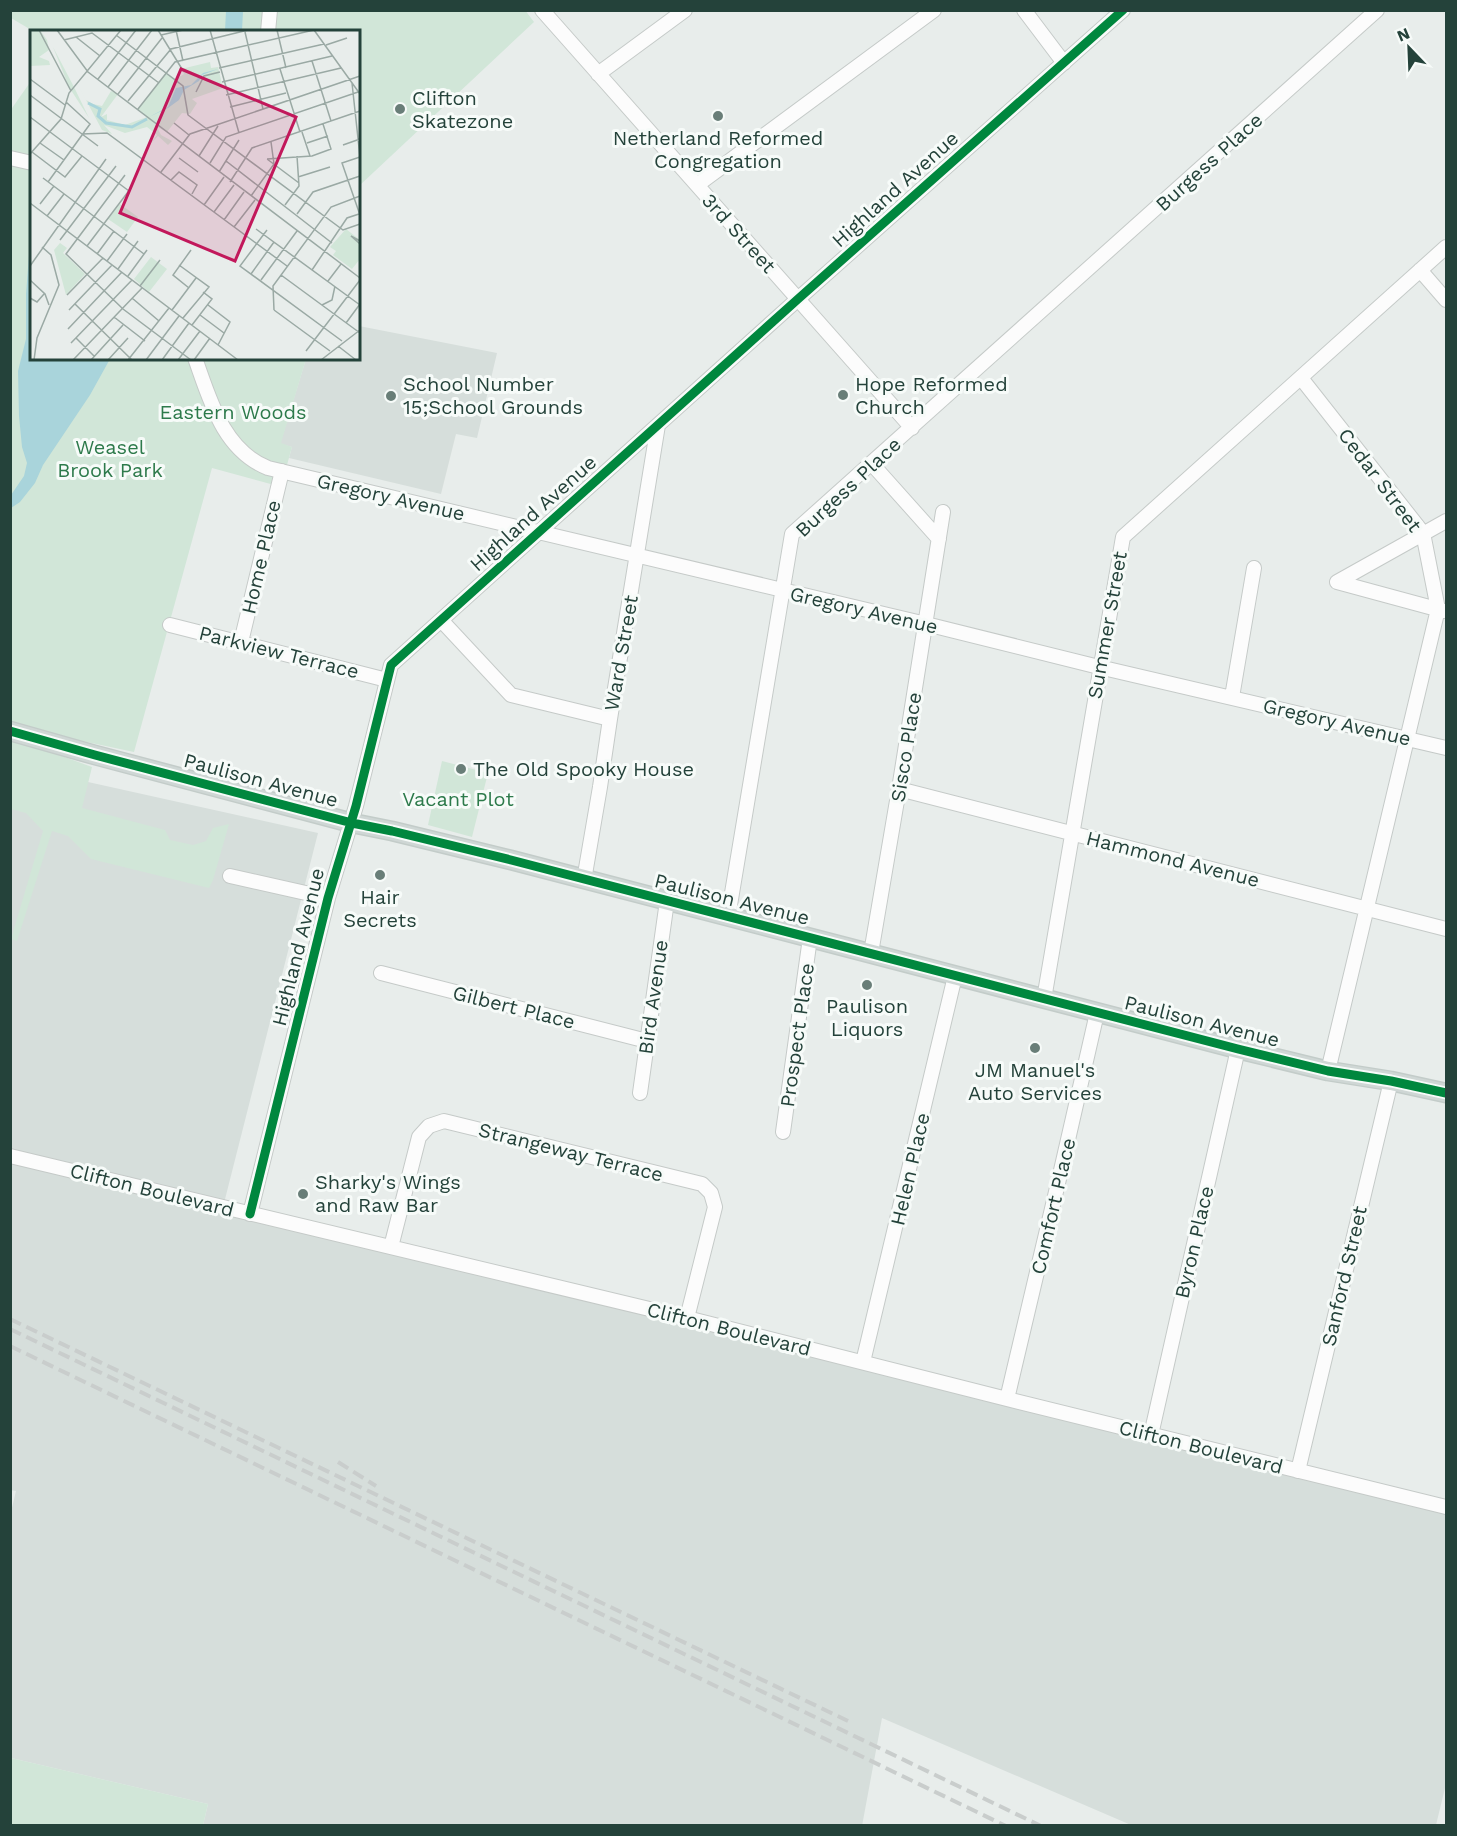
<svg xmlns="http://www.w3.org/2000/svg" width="1457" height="1836" font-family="'Work Sans',sans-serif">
<rect width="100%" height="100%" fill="#e8edeb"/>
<path fill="#d6dedb" d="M359,326L497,353L477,438L456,434L441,494L289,458L292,447L280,444L306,359L358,358Z
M10,760L88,782L318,833L222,1211L1446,1507V1784L1436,1825H1131L882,1718L862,1826L203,1825L208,1804L11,1758L10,1516L16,1491L10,1490Z"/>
<path fill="#d1e6d8" d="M525,10L534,22L359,186L358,32L33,31L11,18L10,11Z
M31,81L32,358L306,359L281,443L292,447L285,472L278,486L212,468L134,752L11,726L10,111Z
M10,737L92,767L82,808L165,830L170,840L193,845L206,841L213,828L229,824L213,880L209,888L91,859L68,836L52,831L17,941L11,939L43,831L26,813L11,809Z
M442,761L488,773L472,837L428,825Z
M11,1758L208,1804L203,1825H11Z"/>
<path fill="#a9d4db" d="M226,11H243L242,31H225Z
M31,229L32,358L110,359L90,395L43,465L35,483L20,502L11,508V495L24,476L27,463L22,447L19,416L18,371L26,339V294Z"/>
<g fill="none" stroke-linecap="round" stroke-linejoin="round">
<defs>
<path id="minor" d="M542,10L912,428
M1024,10L1064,63
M268,32L270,10
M598,74L685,10
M10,158L32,163
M697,185L934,10
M1420,270L1446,300
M195,358C210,400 223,450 268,468L926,624L1099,667L1446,748
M1301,378L1423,533L1438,609L1328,1071
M872,464L939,539
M1337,582L1446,521
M1337,582L1444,611
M441,620L511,695L610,719
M170,625L387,680
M241,642L282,471
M1232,697L1254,568
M899,789L1446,929
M230,876L328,898
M584,880L600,787L610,719L658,425
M728,917L792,534L1377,10
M871,953L899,789L943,512
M381,973L647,1041
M1044,999L1123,537L1446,247
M640,1093L667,901
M783,1132L810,938
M10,1156L687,1318L1007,1399L1446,1507
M250,1214L328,898L356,806L391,665L798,299L1123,10
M391,1247L419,1137L429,1126L444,1121L702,1184L711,1193L715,1207L687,1318
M863,1362L955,976
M1007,1399L1059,1179L1097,1013
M1151,1435L1238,1049
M1298,1471L1391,1081"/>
<path id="major" d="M10,731L95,755L352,823L392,831L511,860L1238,1049L1328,1071L1391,1081L1446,1093"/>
</defs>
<use href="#minor" stroke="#c5cac8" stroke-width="16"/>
<use href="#major" stroke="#c3ccc9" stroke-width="21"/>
<use href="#minor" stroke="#fcfcfc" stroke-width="14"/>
<use href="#major" stroke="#cfd7d5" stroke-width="18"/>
<path stroke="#c9cdcc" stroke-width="4" stroke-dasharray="12 6" stroke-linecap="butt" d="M10,1319L848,1721
M10,1329L1041,1826
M10,1346L1006,1826
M338,1462L376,1486"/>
<defs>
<path id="cycleway" d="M10,731L95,755L352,823L392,831L511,860L1238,1049L1328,1071L1391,1081L1446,1093
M250,1214L328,898L356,806L391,665L798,299L1123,10"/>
</defs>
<use href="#cycleway" stroke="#f7fbf9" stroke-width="13"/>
<use href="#cycleway" stroke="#00873e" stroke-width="9"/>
</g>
<g fill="#697e78" stroke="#f7fbf9" stroke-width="2">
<circle cx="400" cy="109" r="6"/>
<circle cx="718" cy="116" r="6"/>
<circle cx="843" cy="395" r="6"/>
<circle cx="391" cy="396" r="6"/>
<circle cx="461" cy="769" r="6"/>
<circle cx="380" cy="875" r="6"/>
<circle cx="867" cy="985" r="6"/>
<circle cx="1035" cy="1048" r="6"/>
<circle cx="303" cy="1194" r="6"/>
</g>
<g text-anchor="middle" stroke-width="6" stroke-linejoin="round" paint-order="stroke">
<g font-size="20" fill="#24423a" stroke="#f7fbf9" text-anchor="start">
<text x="412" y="105">Clifton<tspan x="412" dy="23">Skatezone</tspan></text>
<text x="718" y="145" text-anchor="middle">Netherland Reformed<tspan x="718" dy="23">Congregation</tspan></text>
<text x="403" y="391">School Number<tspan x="403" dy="23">15;School Grounds</tspan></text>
<text x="855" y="391">Hope Reformed<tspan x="855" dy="23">Church</tspan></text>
<text x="473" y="776">The Old Spooky House</text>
<text x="380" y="904" text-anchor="middle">Hair<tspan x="380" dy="23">Secrets</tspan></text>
<text x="867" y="1013" text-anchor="middle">Paulison<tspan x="867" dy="23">Liquors</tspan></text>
<text x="1035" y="1077" text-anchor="middle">JM Manuel's<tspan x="1035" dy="23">Auto Services</tspan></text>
<text x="315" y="1189">Sharky's Wings<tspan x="315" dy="23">and Raw Bar</tspan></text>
</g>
<g font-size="20" fill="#24423a" stroke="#f7fbf9">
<text transform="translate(1209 162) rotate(-42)" y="7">Burgess Place</text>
<text transform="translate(895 189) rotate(-42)" y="7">Highland Avenue</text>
<text transform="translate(739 233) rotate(48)" y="7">3rd Street</text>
<text transform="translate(1380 480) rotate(53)" y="7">Cedar Street</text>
<text transform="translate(848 487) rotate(-43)" y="7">Burgess Place</text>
<text transform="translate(391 497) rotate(13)" y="7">Gregory Avenue</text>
<text transform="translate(533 513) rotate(-42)" y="7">Highland Avenue</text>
<text transform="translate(261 557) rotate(-77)" y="7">Home Place</text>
<text transform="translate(864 610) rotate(13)" y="7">Gregory Avenue</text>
<text transform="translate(1107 625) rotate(-80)" y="7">Summer Street</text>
<text transform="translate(279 652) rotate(14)" y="7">Parkview Terrace</text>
<text transform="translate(621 653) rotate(-80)" y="7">Ward Street</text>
<text transform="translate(1337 722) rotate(13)" y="7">Gregory Avenue</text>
<text transform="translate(906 747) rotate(-81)" y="7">Sisco Place</text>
<text transform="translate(261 780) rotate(15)" y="7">Paulison Avenue</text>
<text transform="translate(1173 859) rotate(14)" y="7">Hammond Avenue</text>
<text transform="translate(732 899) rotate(14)" y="7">Paulison Avenue</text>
<text transform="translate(298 947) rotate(-76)" y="7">Highland Avenue</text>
<text transform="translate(653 997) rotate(-82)" y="7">Bird Avenue</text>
<text transform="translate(514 1007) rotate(14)" y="7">Gilbert Place</text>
<text transform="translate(1202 1021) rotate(14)" y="7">Paulison Avenue</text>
<text transform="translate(797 1035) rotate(-82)" y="7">Prospect Place</text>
<text transform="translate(571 1152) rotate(14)" y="7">Strangeway Terrace</text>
<text transform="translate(910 1169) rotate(-77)" y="7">Helen Place</text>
<text transform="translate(152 1190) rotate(14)" y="7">Clifton Boulevard</text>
<text transform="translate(1053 1206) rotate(-77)" y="7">Comfort Place</text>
<text transform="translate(1194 1242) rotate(-77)" y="7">Byron Place</text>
<text transform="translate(1344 1276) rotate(-77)" y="7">Sanford Street</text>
<text transform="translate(729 1329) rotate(14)" y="7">Clifton Boulevard</text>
<text transform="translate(1201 1447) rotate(14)" y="7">Clifton Boulevard</text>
</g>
<g font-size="20" fill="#2d7a4b" stroke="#f7fbf9">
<text x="233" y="419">Eastern Woods</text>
<text x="110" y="454">Weasel<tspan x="110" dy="23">Brook Park</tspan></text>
<text x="458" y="806">Vacant Plot</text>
</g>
</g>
<g transform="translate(30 30)">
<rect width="330" height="330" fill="#e8edeb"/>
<path d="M0,0H10L17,10L19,20L9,27L19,31L20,35L0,36ZM23,17L44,57L59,88L39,57ZM180,32L181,38L188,37L193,58L162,69L167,73L160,84L152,83L137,102L127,97L131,105L142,111L138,115L128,106L121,113L127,105L117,97L95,103L74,95L82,104L72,100L39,38L56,70L63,74L72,76L81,61L88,64L71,87L77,84V90L95,95L117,87L108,79L136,44L146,49L154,44L151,39ZM90,174L108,187L97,202L78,189ZM316,199L330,210V229L322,239L303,225L306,221L300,217ZM30,213L37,218L33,223L55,244L36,265L24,220ZM121,227L137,239L119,262L104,249Z" fill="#d1e6d8"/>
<path d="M188,39L172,45L169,51L154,60L149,70L138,78L119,87L138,77L146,58L161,55L173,43Z" fill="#a9d4db"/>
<path fill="none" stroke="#a9d4db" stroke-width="3" d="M58,73L70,79L68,86L76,93L102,97L117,89"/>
<path fill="none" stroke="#9aa9a4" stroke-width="1.5" d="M9,0L41,61M27,0L58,42L330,248M128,0L152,39M146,0L153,31M180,0L209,103M247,0L256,38M284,0L330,64M215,2L233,79M86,5L153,56L158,85M131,5L153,0M46,7L70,26M34,10L62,3L129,53M296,15L317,8M282,31L301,91M189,38L294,14M250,39L270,102M0,49L35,75M68,49L106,0M192,52L302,26M322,53L330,127L312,133L330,185M78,57L122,0M166,62L174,46L190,42M88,64L132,8M0,65L68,116M196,65L311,38M98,71L141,19L218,0M200,77L256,63M108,79L145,32L284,0M158,85L313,200L330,194M0,87L99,161M144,93L159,105M272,102L280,126M52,104L77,103L257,236M10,113L34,130M277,113L298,106M313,115L330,109M2,122L35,147L52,126M0,124L31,89L39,63L91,0M169,126L188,96M149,128L168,142M237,129L282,126L301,119L293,94M237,129L269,153M196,131L302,213M180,133L196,107L328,62M131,142L160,104L330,46M189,142L209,110M95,145L36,224L93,279L161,330M268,147L300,137M13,148L114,224M141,150L149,142L167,155L162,164M18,152L60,94L36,72M200,152L222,118L330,81M221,166L244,134L241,112M0,173L208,330M10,174L24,156M174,175L194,147M255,175L269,156L267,126M184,182L204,155M267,184L283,162L330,146M17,186L34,164M194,190L214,162M204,197L225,170M226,199L330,275M237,200L210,236L312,311M30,210L86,136M330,211L321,206L330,214M57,216L101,158M67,224L84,201M77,231L97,204M149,235L179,257L153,288M0,236L76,129M88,239L108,211M282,240L317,188L329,184M221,244L244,212M251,245L330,303M98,246L117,220M0,250L15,264L19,275M231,250L267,201M298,251L311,234M110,256L130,230M159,258L143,245L161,220M37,265L73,228M0,268L7,272L14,264M102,268L129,291M45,274L102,330M178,275L200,292L188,315M292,275L302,270L305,256M39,280L82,235M142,280L166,248M244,280L243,256L301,177L330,166M244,280L300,321M170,285L194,303M84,287L115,311M316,293L330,274M162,295L182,269L173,262M38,299L92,242M46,308L64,326M41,313L102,250M308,316L326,330M276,321L330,250M4,330L7,308L29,255L21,225L12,217M43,330L112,258M61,330L93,295M78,330L98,308M98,330L139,278M116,330L149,286M132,330L159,293M148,330L170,301M164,330L180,308M291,330L330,300"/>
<path fill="#c2185b" fill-opacity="0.15" stroke="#c2185b" stroke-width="3" d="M151,39L266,87L205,231L90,183Z"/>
<rect width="330" height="330" fill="none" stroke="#24423a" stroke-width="3"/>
</g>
<rect width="1457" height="1836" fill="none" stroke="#24423a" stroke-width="24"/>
<g transform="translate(1409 48) rotate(337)" stroke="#f7fbf9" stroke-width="4.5" paint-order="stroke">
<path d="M0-4.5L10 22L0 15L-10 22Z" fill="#24423a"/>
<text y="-9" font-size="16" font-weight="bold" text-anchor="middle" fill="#24423a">N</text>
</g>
</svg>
